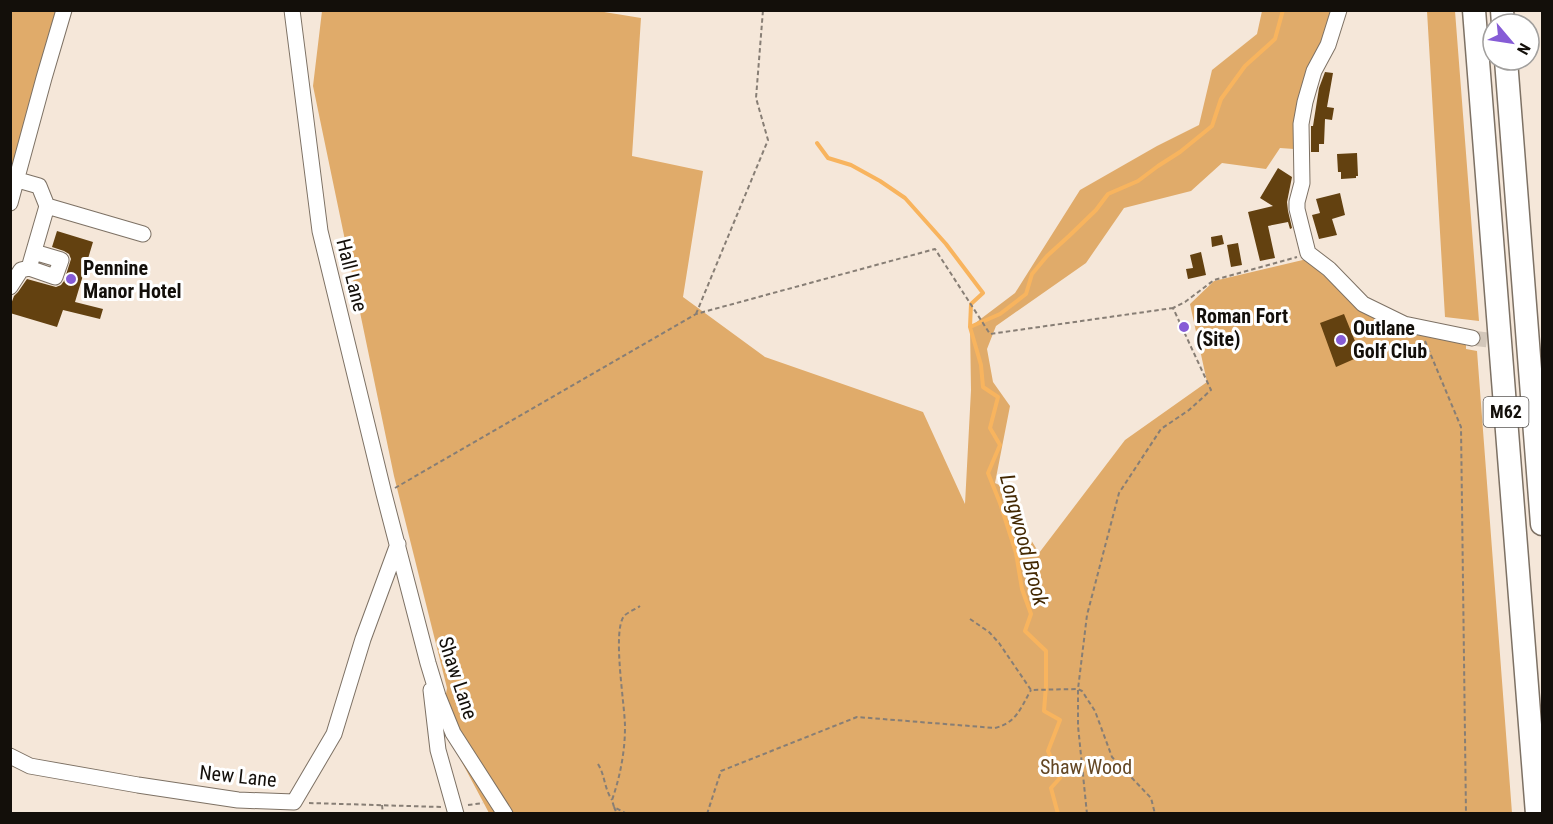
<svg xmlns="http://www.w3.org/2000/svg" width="1553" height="824" font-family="'Roboto Condensed',sans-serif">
<rect width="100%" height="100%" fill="#f5e7d9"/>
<path fill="#e0ab6a" d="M592,10L641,18L632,156L703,171L683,297L765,357L923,412L965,504L971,390L970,327L1015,293L1080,190L1157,146L1199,125L1212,70L1257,34L1262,11H1336L1294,149L1280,148L1266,169L1222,163L1191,191L1124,208L1086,263L996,326L987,349L993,382L1010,406L995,483L1012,491L1028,535L1039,553L1125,440L1207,382L1190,304L1214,281L1307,259L1359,310L1466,340V349L1477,351L1512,813H489L441,723L447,688L394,476L313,86L322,11Z
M11,11H58L11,174Z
M1427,11H1455L1479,321L1445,317Z"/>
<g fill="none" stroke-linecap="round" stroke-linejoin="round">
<path stroke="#f8b45e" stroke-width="4" d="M817,143L828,158L851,165L880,181L905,198L946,244L983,293L971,304L970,327
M1058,814L1051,788L1060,778L1048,751L1060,720L1044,711L1046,686V651L1025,631L1031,614L1022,589L1016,553L1000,503L988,473L1000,445L990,428L998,397L983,387L981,365L970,327L1000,314L1026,294L1032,274L1047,256L1069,236L1096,210L1108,194L1138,181L1158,166L1180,152L1212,126L1221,99L1245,66L1275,39L1283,10"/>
</g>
<path fill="#634110" d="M1325,72L1333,73L1327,107L1334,108L1332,120L1325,119L1324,144H1319V152H1311V126H1313L1319,88Z
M1357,153L1358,176H1356V178L1341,179V172H1338L1337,154Z
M1278,168L1292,177L1287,202L1288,211L1292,228L1290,229L1288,222L1268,226L1275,258L1260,261L1248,212L1273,206L1260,198Z
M1340,193L1345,215L1332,219L1337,235L1319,239L1312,215L1320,213L1316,199Z
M57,231L93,242L75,302L103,309L100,319L63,310L57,327L10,313V307L14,296L18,292L27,279L56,287L61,285L64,281L71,259L69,254L64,251L52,247Z
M1222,235L1224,244L1212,247L1211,237Z
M1238,243L1242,265L1231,267L1227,245Z
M1201,252L1206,275L1188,279L1186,269L1193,268L1190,255Z
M1344,314L1361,356L1336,367L1320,323Z"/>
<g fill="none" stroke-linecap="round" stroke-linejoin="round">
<path stroke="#d3c7ba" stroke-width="15" stroke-dasharray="15 8" stroke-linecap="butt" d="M1472,338L1542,347"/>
<defs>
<path id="minor" d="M292,10L320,231L384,494L428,663L438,696L453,733L505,814
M1339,10L1328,45L1314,71L1305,102L1301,124L1302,183L1297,202V209L1308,253L1329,269L1363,304L1404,324L1472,338
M18,180L39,186L47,206L29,268
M10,203L44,78L64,10
M47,206L143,234
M10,287L21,270L29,268L55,277L61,260L34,252
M431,690L438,750L456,814
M10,756L30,766L138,785L238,800L294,802L334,734L363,639L398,544"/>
<path id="highway" d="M1474,10L1537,814
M1502,10L1503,24
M1506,60L1542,524"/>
</defs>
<use href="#minor" stroke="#7d7164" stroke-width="17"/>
<use href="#highway" stroke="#7d7164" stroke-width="25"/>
<path stroke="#877e75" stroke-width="2" stroke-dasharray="4.5 3" stroke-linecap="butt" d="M696,314L768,140L756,98L763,10
M1425,341L1461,427L1466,814
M395,488L696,314L935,249L990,334L1173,308
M970,619L989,632L999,643L1031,690L1078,689L1082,691L1095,711L1112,757L1151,798L1155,814
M598,764C605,775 604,788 612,800
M309,803L441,807
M382,805L383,814
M468,805L483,803
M614,807L617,814
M627,814L614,807L612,800C620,777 625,752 625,727C625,705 612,632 624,616C628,612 636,609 640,606
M707,814L721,771L857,717L995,728C1017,722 1020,709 1031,690
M1087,814L1078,726V689L1087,615L1119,493L1161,429L1189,410L1211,390L1173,308L1185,302L1214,280L1297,257"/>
<use href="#minor" stroke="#fff" stroke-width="15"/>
<use href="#highway" stroke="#fff" stroke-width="22"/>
</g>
<g fill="#865cd6" stroke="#fff" stroke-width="2">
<circle cx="71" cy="279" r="6"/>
<circle cx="1184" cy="327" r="6"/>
<circle cx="1341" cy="340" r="6"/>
</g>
<g text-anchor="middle" stroke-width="6" stroke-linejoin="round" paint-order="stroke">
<rect fill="#fff" stroke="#5a5754" stroke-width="1.5" x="1483.5" y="397" width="45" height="30" rx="4.5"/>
<g font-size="18" font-weight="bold" fill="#130f0a">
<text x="1506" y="418">M62</text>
</g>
<g font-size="20" font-weight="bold" fill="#130f0a" stroke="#fff" text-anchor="start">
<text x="83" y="275">Pennine<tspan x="83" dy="23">Manor Hotel</tspan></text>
<text x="1196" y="323">Roman Fort<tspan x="1196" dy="23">(Site)</tspan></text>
<text x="1353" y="335">Outlane<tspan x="1353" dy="23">Golf Club</tspan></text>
</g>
<g font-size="20" fill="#130f0a" stroke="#fff">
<text transform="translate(352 275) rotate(76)" y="7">Hall Lane</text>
<text transform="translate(458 678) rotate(72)" y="7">Shaw Lane</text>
<text transform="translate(238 776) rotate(6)" y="7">New Lane</text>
</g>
<g font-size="20" fill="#644724" stroke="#fff">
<text x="1086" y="774">Shaw Wood</text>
</g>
<g font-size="21" font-style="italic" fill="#432802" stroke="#fff">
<text transform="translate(1024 540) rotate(75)" y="7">Longwood Brook</text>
</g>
</g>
<rect width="1553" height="824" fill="none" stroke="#130f0a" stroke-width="24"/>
<g transform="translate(1511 42) rotate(119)"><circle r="28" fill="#ffffff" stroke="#a19f9d" stroke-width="1.5"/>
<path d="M0-4.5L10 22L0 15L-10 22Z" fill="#865cd6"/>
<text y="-9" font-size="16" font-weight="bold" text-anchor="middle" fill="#130f0a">N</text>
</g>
</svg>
